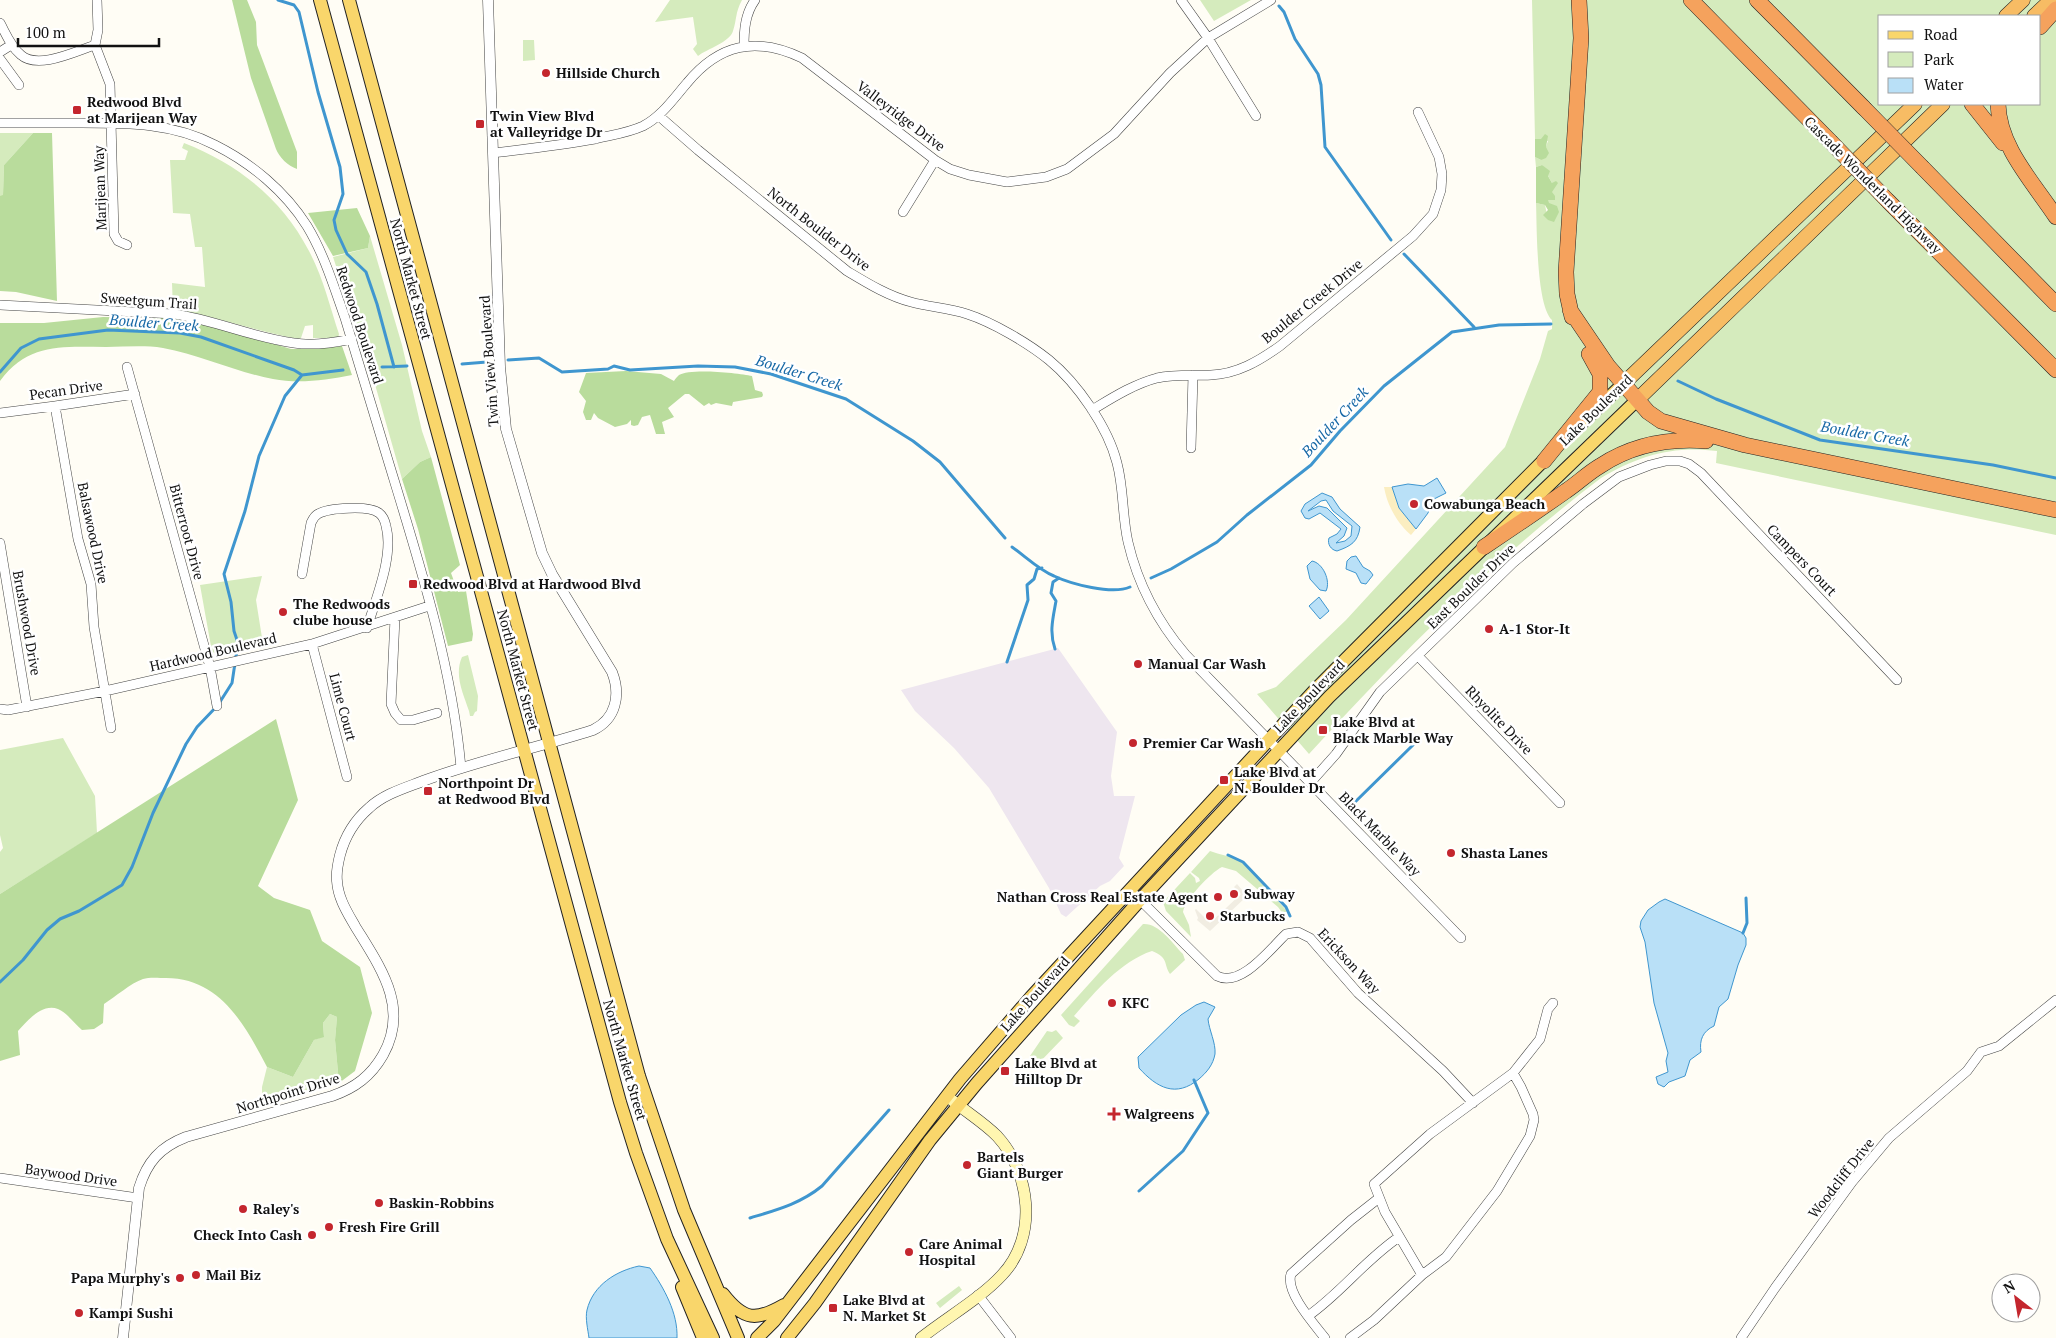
<svg xmlns="http://www.w3.org/2000/svg" width="2056" height="1338" font-family="'PT Serif',serif">
<rect width="100%" height="100%" fill="#fffdf5"/>
<path fill="#eee6ef" d="M1058,648L1117,732L1111,776L1114,796H1135L1119,858L1124,866L1110,881L1100,886L1066,917L1061,914L1049,888L989,788L954,748L915,711L901,690Z"/>
<path fill="#d5ebbd" fill-rule="evenodd" d="M670,0H742C735,13 737,19 733,31C730,42 707,49 698,56L693,49L697,44L693,17L655,22Z
M1200,0H1251L1214,21Z
M1532,0H2056V535L1716,463L1717,451C1674,445 1637,456 1601,478C1494,559 1400,655 1309,754L1257,694L1276,687L1346,620L1505,447L1540,359L1548,331L1552,329V320C1536,305 1537,226 1536,203L1545,205L1548,220V200L1552,192V183L1542,165L1536,167L1535,157L1541,160L1548,141L1535,139ZM1880,16H2040V104H1880Z
M523,40H534L535,60L523,61Z
M0,133H33L4,165L3,196H0Z
M184,143C238,164 282,199 309,251C323,277 330,307 339,334L338,338H313V325L305,326L301,338L298,339C256,331 215,316 173,310L172,283L205,287L202,247H195L190,214L173,213L170,160H185L188,151L182,148Z
M370,236L402,345L422,431L431,457L420,462L402,479L372,374L333,257L368,248Z
M262,576L256,600L263,644L222,655L212,652L200,585Z
M468,655L478,696L477,711L475,712L473,716H470L469,711C463,693 454,675 462,657Z
M63,738L95,796L97,833L0,894V852L3,848L0,835V750Z
M1210,851C1220,855 1230,856 1240,860L1287,911L1283,914L1278,907L1236,871L1222,867C1210,873 1185,900 1183,912L1189,925L1191,937L1166,911L1163,902L1190,873L1195,878L1196,883L1200,881L1199,878L1191,872Z
M1143,924C1159,923 1172,943 1183,954L1185,960L1170,974C1163,963 1169,958 1152,951C1121,961 1095,992 1074,1016L1080,1021L1074,1027L1069,1025L1061,1015Z
M330,1014L337,1017L335,1040L339,1083L262,1105V1087L267,1067L293,1077L314,1040L324,1036L323,1023Z
M1056,1030L1063,1038L1037,1065L1030,1056L1047,1031L1052,1032Z
M959,1286L962,1290L940,1308L936,1303Z"/>
<path fill="#b9dc9c" d="M232,0H247L256,22L257,45L297,152V169C288,166 279,157 276,149L251,78Z
M33,133H52L57,301L16,292L0,291V196L3,195L4,165Z
M1545,134L1548,136L1546,147L1549,153L1546,158L1541,160L1535,157V139H1541Z
M1542,165L1550,171L1548,176L1552,183L1556,181L1558,183L1552,192L1555,196V200H1548L1549,203L1557,206L1559,212L1554,222L1548,220L1543,215L1548,210L1545,205L1536,203V167Z
M357,208L370,236L368,248L333,256L308,213Z
M103,317L175,318L200,322L291,349H310L342,346L352,375C326,380 299,384 273,379C236,372 200,355 163,348C144,345 125,347 106,347C63,347 29,342 0,381V323H44Z
M626,371L661,374L674,381C675,379 677,377 679,375C690,368 739,373 752,376L755,390L762,392L763,395L762,397L733,402L732,406L716,403L711,405L709,403L704,406L689,394H685L668,408L674,417L662,422L665,434H656L650,415L642,417L638,425L634,426L631,425V420L627,424L615,427L598,418L594,413L591,420H586L583,412L586,401L579,392L586,373Z
M431,457L460,565L451,573L458,592L466,591L473,634L472,641L448,646L418,529L402,479L420,462Z
M276,719L298,800L258,886L274,898L310,910L322,941L360,967L372,1013L355,1071L339,1083L335,1040L337,1017L330,1014L323,1023L324,1037L314,1040L293,1077L267,1067C245,1025 220,978 166,978C159,978 149,977 143,979C131,983 115,997 104,1004L103,1023L94,1029L82,1030C75,1024 66,1012 58,1009C42,1003 27,1021 18,1031L20,1055L0,1061V894Z"/>
<path fill="#fbeec1" d="M1384,487H1392L1399,508L1416,529L1411,535C1397,523 1387,505 1384,487Z"/>
<path fill="#f1ede2" d="M1237,884L1247,896L1210,931L1197,920L1198,918L1195,910L1196,909L1210,923L1241,894L1234,887Z"/>
<path fill="#b9e0f7" stroke="#3f96cf" fill-rule="evenodd" d="M1437,478L1446,493L1432,500L1428,513L1416,529L1399,508L1392,487L1408,484L1424,486Z
M1322,493L1332,497L1340,509L1360,527C1358,542 1351,546 1337,551C1331,550 1327,544 1329,538L1337,534L1341,529L1320,513L1309,519L1305,518L1301,511L1305,504ZM1326,500L1333,511L1352,526L1351,536L1345,541L1336,543L1344,536L1347,528L1327,508L1319,506L1308,511L1321,501Z
M1356,556L1363,567L1370,571L1373,575L1366,584L1361,583L1356,573L1346,569L1347,561L1351,557Z
M1312,561C1323,563 1331,581 1326,591L1320,590L1310,579L1307,566Z
M1319,597L1329,611L1320,619L1309,606Z
M1665,899L1743,933L1746,938V945L1738,965L1728,999L1719,1007L1714,1026C1703,1031 1699,1040 1701,1052L1690,1060L1685,1076L1669,1082L1664,1087L1658,1084L1656,1077L1668,1072L1666,1061L1668,1053L1654,1003L1645,942L1640,927L1641,921L1648,910L1659,902Z
M1204,1002L1215,1007L1208,1019C1209,1030 1216,1043 1215,1054C1213,1065 1207,1072 1199,1079C1176,1098 1157,1088 1139,1068L1138,1057L1181,1015L1196,1005Z
M639,1266L650,1268C664,1288 678,1313 677,1338H589C588,1330 585,1318 587,1310C593,1285 616,1271 639,1266Z"/>
<g fill="none" stroke-linecap="round" stroke-linejoin="round">
<path stroke="#3f96cf" stroke-width="3" d="M278,0L294,5L299,12L318,92L340,167L343,194L334,220L336,230L347,254L366,272L377,304L394,367
M1279,6L1284,12L1295,39L1318,74L1321,85L1325,147L1391,240
M1404,254L1474,327
M508,360L539,358L562,372L608,369L614,366L630,370L698,366L735,367L771,374L846,399L913,441L940,462L1005,538
M462,364L487,362
M382,367L407,366
M0,372L21,348L39,339L108,330L180,333L201,337L294,370L302,375L343,370
M1678,381L1716,399L1820,440L1993,465L2056,478
M1012,547C1025,556 1039,570 1054,576C1071,584 1112,595 1130,587
M1151,578L1171,569L1217,542L1247,515L1311,465L1340,431L1384,386L1452,332L1499,325L1551,324
M1055,649C1049,632 1053,618 1056,601L1051,593L1053,582L1059,578
M1007,662L1028,600L1027,585L1034,579L1037,569L1042,568
M1352,805L1413,745
M1228,855L1243,862L1286,907L1290,916
M1743,933L1747,923L1746,898
M0,982L23,960L47,930L60,919L79,911L122,885L132,867L153,813L186,744L197,727L218,705L232,683L238,643L234,631L231,602L224,574L245,511L259,456L285,396L302,375
M1139,1191L1183,1151L1208,1113L1194,1080
M750,1218C776,1210 800,1204 822,1186L889,1110"/>
<defs>
<path id="minor" d="M97,0L98,30L95,45L110,84L114,234L118,241L127,245
M1181,0L1208,38L1256,116
M0,23C6,34 11,47 21,55C38,70 76,51 95,45
M744,47C744,30 745,14 755,0
M0,52L11,45
M0,59L19,85
M659,116L698,150L847,271C867,283 888,296 911,302C929,307 949,308 967,314C992,322 1028,343 1049,360C1077,383 1108,427 1117,463C1124,489 1122,516 1128,542C1138,585 1157,621 1186,655L1461,938
M0,123C27,123 55,123 82,123C129,123 173,123 215,145C251,163 285,191 307,226C324,254 334,287 345,318C356,354 367,391 378,427C411,538 451,653 461,768
M493,153C527,149 562,145 595,139C612,135 628,133 643,126C661,117 674,98 687,83C719,44 756,36 802,58L935,160L950,169L969,175L1007,182L1046,177L1067,169L1114,134L1170,73L1208,38L1271,0
M903,212L935,160
M0,305L174,314C215,320 254,338 294,343C313,346 333,343 352,339
M127,367L210,667L217,706
M55,406L78,539L91,584L94,627L111,728
M1092,410C1112,398 1134,384 1157,378C1175,374 1193,376 1211,375C1237,374 1259,361 1280,346L1413,236L1433,214L1441,190L1442,174L1439,157L1418,112
M0,413L55,406L135,394
M1191,448L1193,375
M0,543L27,707
M302,574L311,523C313,519 314,516 318,514C328,508 369,505 379,513C383,516 385,521 386,526C394,556 376,598 367,628
M395,618L391,704L395,713L401,720H413L437,713
M312,644L347,777
M1418,656L1560,803
M0,709L8,710L105,691L312,644L429,606
M1311,782L1336,754L1380,692L1513,563L1583,504L1619,477L1650,465L1666,461H1680L1689,464L1701,473L1897,680
M1130,890L1217,976C1241,988 1270,949 1286,934L1298,932L1310,938L1358,993L1443,1071L1473,1103
M0,1178L138,1198
M1422,1275L1385,1212L1374,1184L1430,1134L1513,1073L1540,1039L1548,1009L1553,1003
M978,1295L1011,1338
M1308,1316C1341,1293 1365,1260 1399,1237
M1325,1338C1314,1324 1285,1292 1291,1274L1351,1220L1379,1198
M1350,1338L1374,1320L1422,1275L1446,1257L1497,1191L1530,1136L1534,1120L1533,1114L1521,1087L1513,1073
M1741,1338L1775,1288L1852,1182L1889,1138L1967,1071L1981,1052L1999,1046L2056,1000"/>
<path id="tertiary" d="M123,1338L139,1188C147,1162 160,1147 186,1137L332,1096C355,1088 371,1076 383,1055C410,1007 380,967 355,926C347,912 338,898 337,881C336,873 338,863 340,855C345,836 354,821 369,808C384,794 405,788 423,781C479,760 537,748 593,730C616,719 621,695 612,672L552,574L542,553L506,429L500,367L488,0"/>
<path id="secondary" d="M921,1338C946,1318 981,1298 1002,1275C1038,1237 1031,1173 997,1136C982,1121 963,1110 947,1096"/>
<path id="primary" d="M320,0L620,1102L636,1153L667,1239L713,1338
M349,0L639,1076L684,1210L738,1338
M1582,423L1623,384
M682,1287L703,1338
M723,1294C744,1321 756,1321 784,1305
M757,1338L774,1321L960,1079L1031,997L1314,691L1549,455
M787,1338L815,1303L930,1140L977,1083L1140,900L1329,697L1637,400"/>
<path id="trunk" d="M2006,16L2023,0
M2034,16L2051,0
M1623,384L1915,104
M1637,400L1943,104"/>
<path id="motorway" d="M1691,0L1830,141
M1757,0L1864,108
M2040,27L2056,9
M1972,104L2003,143
M1998,104C1999,147 2033,182 2056,217
M1923,168L2056,304
M1888,201L2056,370
M1570,310L1608,366L1648,412L1661,421L1745,445L2056,510
M1572,317L1567,294L1566,272L1581,38L1579,0
M1544,461L1600,392V374L1589,354
M1484,547C1511,529 1539,510 1566,491C1578,483 1588,473 1600,466C1632,445 1668,438 1706,441"/>
</defs>
<use href="#minor" stroke="#444" stroke-width="10"/>
<use href="#tertiary" stroke="#444" stroke-width="11"/>
<use href="#secondary" stroke="#333" stroke-width="12"/>
<use href="#primary" stroke="#222" stroke-width="14"/>
<use href="#trunk" stroke="#222" stroke-width="15"/>
<use href="#motorway" stroke="#222" stroke-width="16"/>
<use href="#minor" stroke="#fff" stroke-width="9"/>
<use href="#tertiary" stroke="#fff" stroke-width="10"/>
<use href="#secondary" stroke="#fff6b0" stroke-width="11"/>
<use href="#primary" stroke="#f9d66b" stroke-width="12"/>
<use href="#trunk" stroke="#f7bc64" stroke-width="14"/>
<use href="#motorway" stroke="#f5a25d" stroke-width="15"/>
<defs>
<path id="motorway-bridge" d="M1864,108L1923,168
M1830,141L1888,201"/>
</defs>
<use href="#motorway-bridge" stroke="#222" stroke-width="16" stroke-linecap="butt"/>
<use href="#motorway-bridge" stroke="#f5a25d" stroke-width="15"/>
</g>
<g fill="#c4262e" stroke="#fff" stroke-width="2">
<circle cx="546" cy="73" r="5"/>
<rect x="72" y="105" width="10" height="10" rx="2.5"/>
<rect x="475" y="119" width="10" height="10" rx="2.5"/>
<circle cx="1414" cy="504" r="5"/>
<rect x="408" y="579" width="10" height="10" rx="2.5"/>
<circle cx="283" cy="612" r="5"/>
<circle cx="1489" cy="629" r="5"/>
<circle cx="1138" cy="664" r="5"/>
<rect x="1318" y="725" width="10" height="10" rx="2.5"/>
<circle cx="1133" cy="743" r="5"/>
<rect x="1219" y="775" width="10" height="10" rx="2.5"/>
<rect x="423" y="786" width="10" height="10" rx="2.5"/>
<circle cx="1451" cy="853" r="5"/>
<circle cx="1234" cy="894" r="5"/>
<circle cx="1218" cy="897" r="5"/>
<circle cx="1210" cy="916" r="5"/>
<circle cx="1112" cy="1003" r="5"/>
<rect x="1000" y="1066" width="10" height="10" rx="2.5"/>
<path d="M1111.5 1106.5h5v5h5v5h-5v5h-5v-5h-5v-5h5z"/>
<circle cx="967" cy="1165" r="5"/>
<circle cx="379" cy="1203" r="5"/>
<circle cx="243" cy="1209" r="5"/>
<circle cx="329" cy="1227" r="5"/>
<circle cx="312" cy="1235" r="5"/>
<circle cx="909" cy="1252" r="5"/>
<circle cx="196" cy="1275" r="5"/>
<circle cx="180" cy="1278" r="5"/>
<rect x="828" y="1303" width="10" height="10" rx="2.5"/>
<circle cx="79" cy="1313" r="5"/>
</g>
<g text-anchor="middle" stroke-width="5" stroke-linejoin="round" paint-order="stroke">
<g font-size="14" font-weight="bold" fill="#111" stroke="#fff" text-anchor="start">
<text x="556" y="78">Hillside Church</text>
<text x="87" y="107">Redwood Blvd<tspan x="87" dy="16">at Marijean Way</tspan></text>
<text x="490" y="121">Twin View Blvd<tspan x="490" dy="16">at Valleyridge Dr</tspan></text>
<text x="1424" y="509">Cowabunga Beach</text>
<text x="423" y="589">Redwood Blvd at Hardwood Blvd</text>
<text x="293" y="609">The Redwoods<tspan x="293" dy="16">clube house</tspan></text>
<text x="1499" y="634">A-1 Stor-It</text>
<text x="1148" y="669">Manual Car Wash</text>
<text x="1333" y="727">Lake Blvd at<tspan x="1333" dy="16">Black Marble Way</tspan></text>
<text x="1143" y="748">Premier Car Wash</text>
<text x="1234" y="777">Lake Blvd at<tspan x="1234" dy="16">N. Boulder Dr</tspan></text>
<text x="438" y="788">Northpoint Dr<tspan x="438" dy="16">at Redwood Blvd</tspan></text>
<text x="1461" y="858">Shasta Lanes</text>
<text x="1244" y="899">Subway</text>
<text x="1208" y="902" text-anchor="end">Nathan Cross Real Estate Agent</text>
<text x="1220" y="921">Starbucks</text>
<text x="1122" y="1008">KFC</text>
<text x="1015" y="1068">Lake Blvd at<tspan x="1015" dy="16">Hilltop Dr</tspan></text>
<text x="1124" y="1119">Walgreens</text>
<text x="977" y="1162">Bartels<tspan x="977" dy="16">Giant Burger</tspan></text>
<text x="389" y="1208">Baskin-Robbins</text>
<text x="253" y="1214">Raley's</text>
<text x="339" y="1232">Fresh Fire Grill</text>
<text x="302" y="1240" text-anchor="end">Check Into Cash</text>
<text x="919" y="1249">Care Animal<tspan x="919" dy="16">Hospital</tspan></text>
<text x="206" y="1280">Mail Biz</text>
<text x="170" y="1283" text-anchor="end">Papa Murphy's</text>
<text x="843" y="1305">Lake Blvd at<tspan x="843" dy="16">N. Market St</tspan></text>
<text x="89" y="1318">Kampi Sushi</text>
</g>
<g font-size="14" fill="#111" stroke="#fff">
<text transform="translate(901 116) rotate(37)" y="5">Valleyridge Drive</text>
<text transform="translate(1873 185) rotate(45)" y="5">Cascade Wonderland Highway</text>
<text transform="translate(100 188) rotate(-92)" y="5">Marijean Way</text>
<text transform="translate(819 229) rotate(38)" y="5">North Boulder Drive</text>
<text transform="translate(411 279) rotate(75)" y="5">North Market Street</text>
<text transform="translate(149 301) rotate(4)" y="5">Sweetgum Trail</text>
<text transform="translate(1312 301) rotate(-39)" y="5">Boulder Creek Drive</text>
<text transform="translate(360 325) rotate(72)" y="5">Redwood Boulevard</text>
<text transform="translate(489 361) rotate(-94)" y="5">Twin View Boulevard</text>
<text transform="translate(66 390) rotate(-8)" y="5">Pecan Drive</text>
<text transform="translate(1596 410) rotate(-44)" y="5">Lake Boulevard</text>
<text transform="translate(187 532) rotate(75)" y="5">Bitterroot Drive</text>
<text transform="translate(93 533) rotate(78)" y="5">Balsawood Drive</text>
<text transform="translate(1802 560) rotate(46)" y="5">Campers Court</text>
<text transform="translate(1471 586) rotate(-44)" y="5">East Boulder Drive</text>
<text transform="translate(27 623) rotate(80)" y="5">Brushwood Drive</text>
<text transform="translate(213 652) rotate(-13)" y="5">Hardwood Boulevard</text>
<text transform="translate(518 670) rotate(75)" y="5">North Market Street</text>
<text transform="translate(1309 696) rotate(-46)" y="5">Lake Boulevard</text>
<text transform="translate(343 707) rotate(75)" y="5">Lime Court</text>
<text transform="translate(1499 720) rotate(46)" y="5">Rhyolite Drive</text>
<text transform="translate(1380 834) rotate(46)" y="5">Black Marble Way</text>
<text transform="translate(1349 961) rotate(47)" y="5">Erickson Way</text>
<text transform="translate(1035 994) rotate(-48)" y="5">Lake Boulevard</text>
<text transform="translate(625 1060) rotate(74)" y="5">North Market Street</text>
<text transform="translate(288 1093) rotate(-17)" y="5">Northpoint Drive</text>
<text transform="translate(71 1175) rotate(8)" y="5">Baywood Drive</text>
<text transform="translate(1841 1178) rotate(-52)" y="5">Woodcliff Drive</text>
</g>
<g font-size="15" font-style="italic" fill="#1768a6" stroke="#fff">
<text transform="translate(154 323) rotate(4)" y="5">Boulder Creek</text>
<text transform="translate(799 373) rotate(17)" y="5">Boulder Creek</text>
<text transform="translate(1335 422) rotate(-47)" y="5">Boulder Creek</text>
<text transform="translate(1865 434) rotate(10)" y="5">Boulder Creek</text>
</g>
</g>
<rect x="1878" y="15" width="162" height="90" fill="#ffffff" stroke="#a0a0a0"/>
<rect x="1888" y="31" width="25" height="8" fill="#f9d66b" stroke="#a0a0a0"/>
<text x="1924" y="40" font-size="15" fill="#111111">Road</text>
<rect x="1888" y="52" width="25" height="15" fill="#d5ebbd" stroke="#a0a0a0"/>
<text x="1924" y="65" font-size="15" fill="#111111">Park</text>
<rect x="1888" y="78" width="25" height="15" fill="#b9e0f7" stroke="#a0a0a0"/>
<text x="1924" y="90" font-size="15" fill="#111111">Water</text>
<g transform="translate(2016 1298) rotate(329)"><circle r="24" fill="#ffffff" stroke="#a0a0a0"/>
<path d="M0-4L9 19L0 12L-9 19Z" fill="#c4262e"/>
<text y="-8" font-size="14" font-weight="bold" text-anchor="middle" fill="#111111">N</text>
</g>
<path d="M18 38v8h141v-8" fill="none" stroke="#111111" stroke-width="2.5"/>
<text x="25" y="38" font-size="15" fill="#111111" stroke="#ffffff" stroke-width="4" paint-order="stroke">100 m</text>
</svg>
